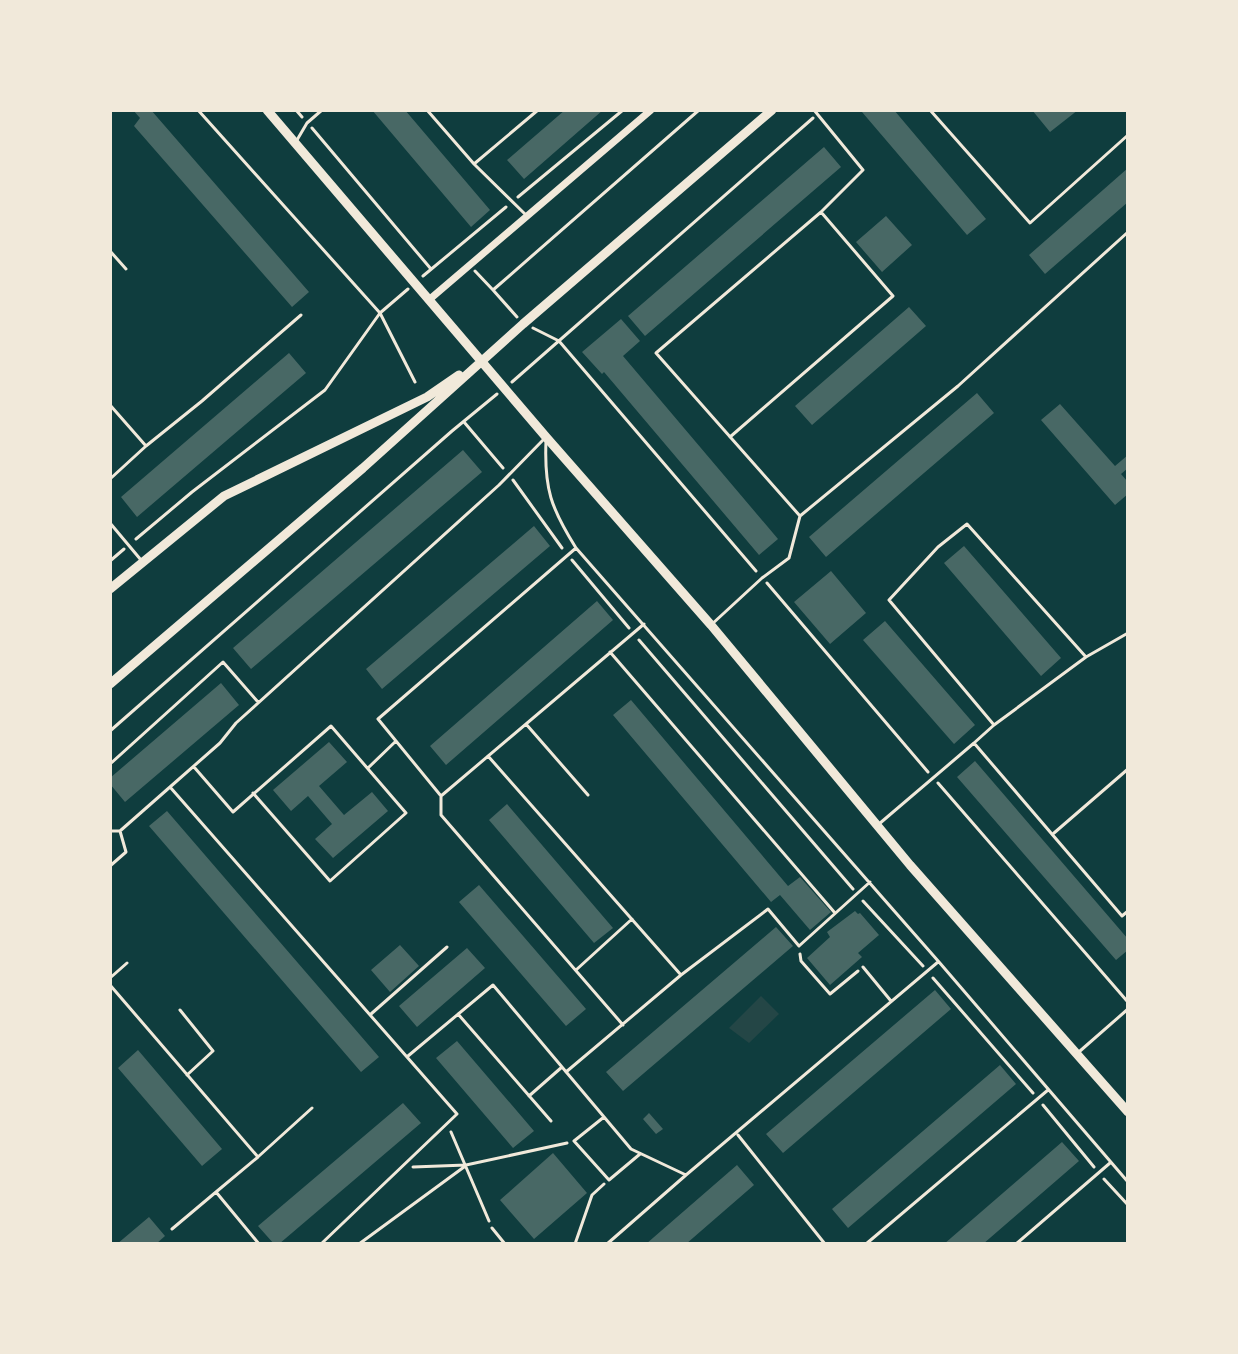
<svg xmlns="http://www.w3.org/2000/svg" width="1238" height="1354" font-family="Inter,sans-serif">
<rect width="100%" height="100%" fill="#0f3d3e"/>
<path fill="#244646" d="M761,996L779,1014L749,1043L729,1028Z"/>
<path fill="#486865" d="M133,110H151L309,292L292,307L134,126L140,118Z
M372,110H405L490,210L471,227Z
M565,110H603L524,179L507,160Z
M865,110H894L986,219L967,235L862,112Z
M1032,110H1078L1050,132Z
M824,147L841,167L645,336L628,316Z
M1128,168V202L1045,274L1029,255Z
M886,216L912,245L882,272L856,242Z
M909,307L926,326L812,425L795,406Z
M621,319L640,341L623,356L778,539L759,555L604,372L602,374L582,352Z
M289,353L306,373L137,517L121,497Z
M977,393L994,413L826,557L809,537Z
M1060,404L1115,466L1128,455V468L1121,474L1128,482V494L1115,505L1041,420Z
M463,450L482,472L251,669L233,648Z
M534,526L550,546L382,689L366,669Z
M964,546L1061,658L1041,676L944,563Z
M831,571L866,613L830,644L794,602Z
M597,601L613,620L446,765L430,746Z
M885,621L975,725L954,744L863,640Z
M221,683L239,705L125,802L110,784V778Z
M631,700L788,886L800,877L831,912L810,930L780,895L771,902L613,715Z
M329,742L347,762L319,786L344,815L372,792L388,811L333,858L315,839L332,824L308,796L291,811L273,790Z
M975,761L1128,939V950L1116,960L957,777Z
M507,804L613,928L594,943L489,820Z
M167,811L379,1057L361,1072L149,826Z
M479,885L586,1009L566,1026L459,902Z
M855,911L858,914L860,913L879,935L858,953L862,957L830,985L807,958L830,937L827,932Z
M776,927L793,946L623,1091L606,1072Z
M400,945L419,966L390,992L371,970Z
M467,948L485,968L417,1027L399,1006Z
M935,990L951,1009L783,1153L766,1134Z
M457,1041L534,1131L513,1148L436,1058Z
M138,1050L222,1149L202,1166L118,1068Z
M1000,1065L1016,1084L848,1228L832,1209Z
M403,1103L421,1123L279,1244H274L258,1226Z
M649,1113L663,1129L656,1134L643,1119Z
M1062,1142L1079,1161L983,1244H944Z
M553,1153L587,1193L534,1239L500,1200Z
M737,1165L754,1185L686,1244H646Z
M149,1217L165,1236L156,1244H117Z"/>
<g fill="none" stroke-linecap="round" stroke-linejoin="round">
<path stroke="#f1e9da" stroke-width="3" d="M198,110L380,313L415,382
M296,110L302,117
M312,128L431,269
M518,197L623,110
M475,271L493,290L699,110
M423,276L506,207
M493,290L517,317
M533,328L559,341L756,571
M512,382L813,118
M464,422L503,468
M513,480L562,548
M136,539L192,492L325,390L380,313L408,289
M572,560L629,628
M110,561L124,549
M767,583L928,772
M639,640L853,889
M110,731L452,431L497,394
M938,783L1127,1001
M863,901L923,966
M800,954L801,961L830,994L858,971
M933,978L1033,1093
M1043,1105L1094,1167
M451,1132L489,1221
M413,1167L466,1165L567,1143
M1104,1179L1128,1205
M359,1244L464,1167
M575,1244L592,1195L604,1184"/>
<path stroke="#f1e9da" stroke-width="3" d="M427,110L474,164
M930,110L1030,223L1128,135
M297,140L307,123L322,110
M526,215L474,164L538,110
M110,251L126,269
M110,405L146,446L110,479
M730,437L893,296L821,212
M546,441C544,489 551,508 576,548L939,962L1128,1182
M146,446L202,401L301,315
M800,516L958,386L1128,232
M110,523L141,560
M576,548L378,719L441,796V815L623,1025
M711,625L762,578L789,558L800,516L656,353L821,212L863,170L814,110
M610,652L835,913
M1086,657L1128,633
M526,724L588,795
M974,743L994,725L1086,657L967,524L938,547L889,600L994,725
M488,756L681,975
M110,764L223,662L258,702
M194,767L233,812L331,726L406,813L330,881L253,793
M368,768L396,741
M441,796L644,624
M879,824L974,743L1122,916L1128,911
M110,831H120L170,787
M1054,833L1128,769
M110,866L126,852L120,831
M863,967L891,1001
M576,970L632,919
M110,978L127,963
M110,985L258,1157L216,1192L259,1244
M180,1010L213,1051L187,1075
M371,1014L447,947
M458,1014L551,1121
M1080,1051L1128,1009
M408,1056L493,985L631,1149L686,1175L938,962
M566,1072L681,975L768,909L799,946L870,882
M529,1096L562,1067
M604,1117L574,1141L609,1180L640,1154
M738,1135L825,1244
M259,1156L312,1108
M492,1228L505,1244
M172,1229L216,1192
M321,1244L457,1114L170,787L220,743L236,723L499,485L544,439
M607,1244L686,1175
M866,1244L1048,1090
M1016,1244L1110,1163"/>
<path stroke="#f1e9da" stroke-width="7" d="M430,299L651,110"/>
<path stroke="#f1e9da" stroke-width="9" d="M267,110L546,437L711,625L910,865L1128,1112
M110,589L224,496L427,397L459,375
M110,684L363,468L523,324L772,110"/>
</g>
<rect width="1238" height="1354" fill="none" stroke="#f1e9da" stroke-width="224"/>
</svg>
